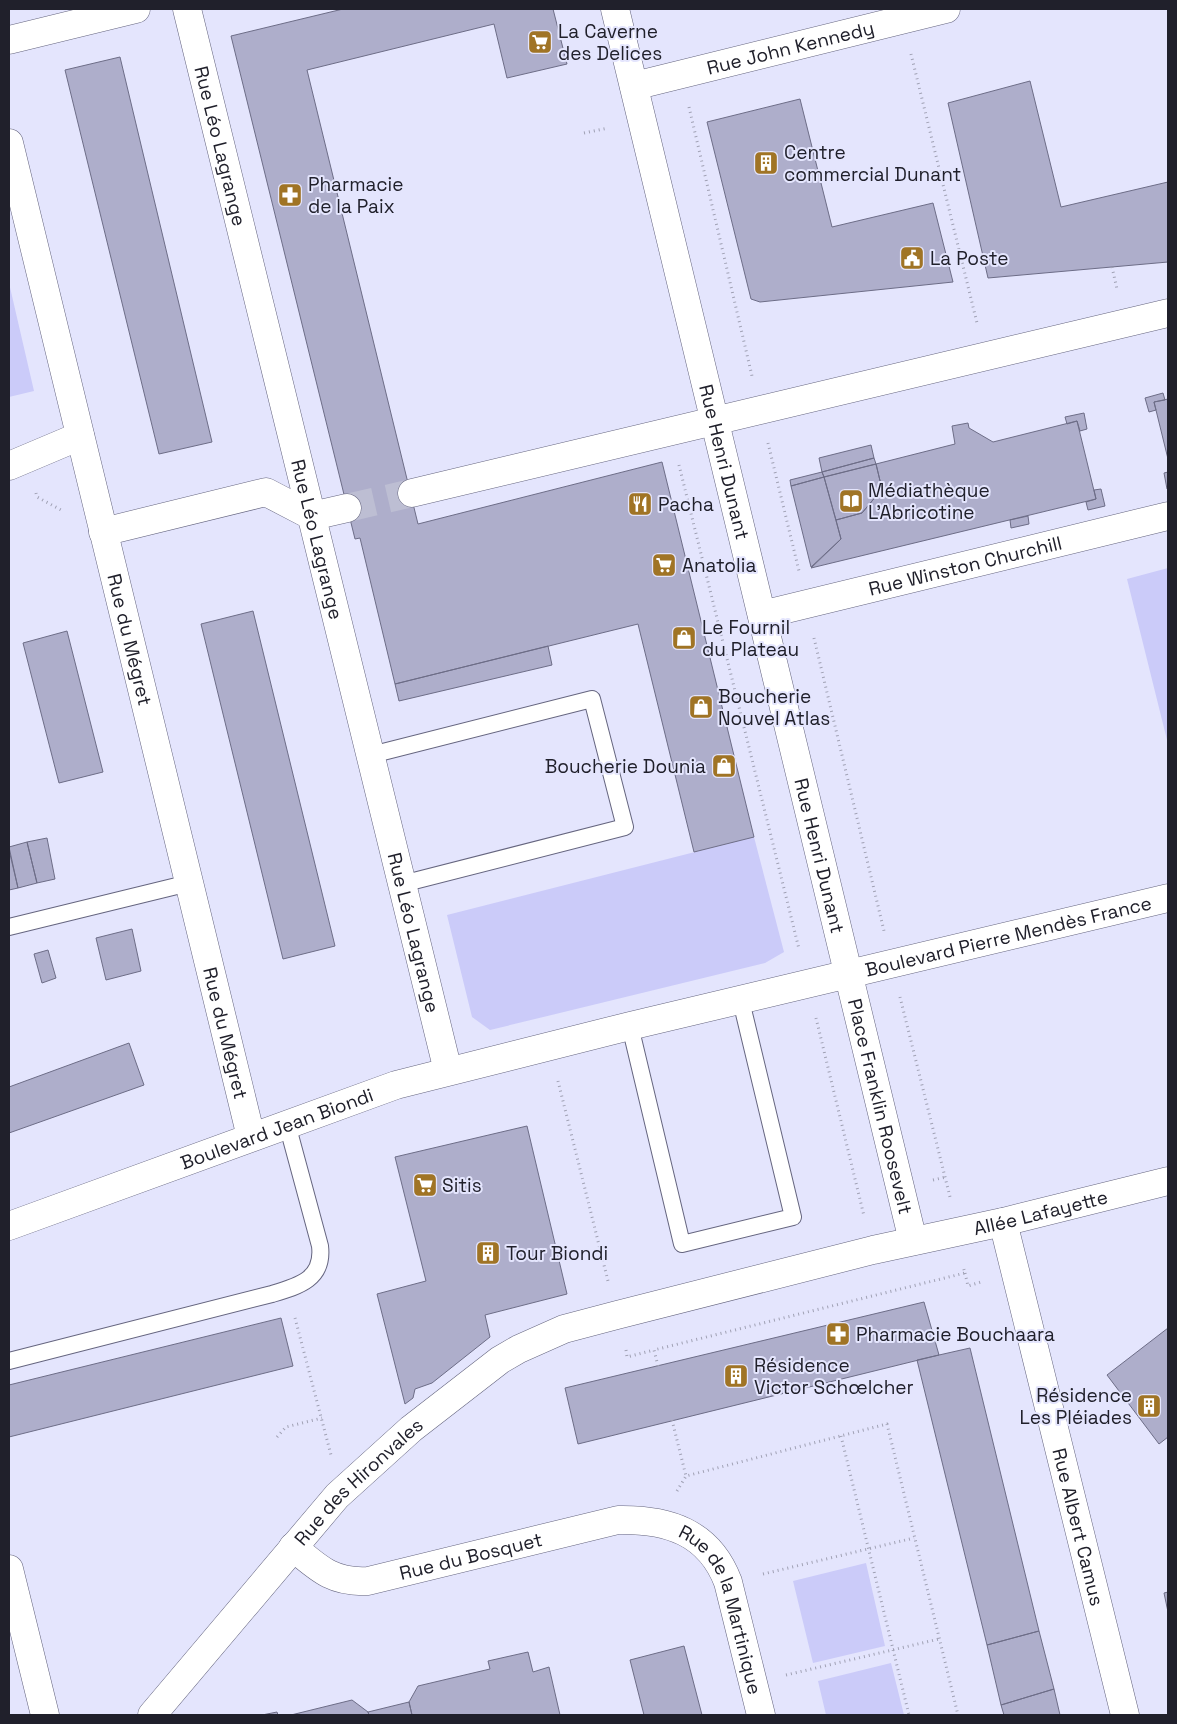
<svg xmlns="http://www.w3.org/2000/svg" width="1177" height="1724" font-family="'Space Grotesk',sans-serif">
<rect width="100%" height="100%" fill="#e4e5fd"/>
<path fill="#cbcbf9" d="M9,283L34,391L9,397Z
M1168,568V744L1127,579Z
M754,837L784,952L765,963L490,1030L472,1017L447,915Z
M866,1563L885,1646L813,1663L793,1581Z
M891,1663L904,1715H826L818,1681Z"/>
<path fill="#aeaecb" stroke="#6d6d87" d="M343,9H553L567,64L507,78L494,24L307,70L418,524L662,462L754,837L694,852L638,624L395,684L360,538L355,539L231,36Z
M120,57L212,442L159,454L65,70Z
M1030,81L1061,207L1168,182V262L988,278L948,103Z
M800,99L832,227L933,203L953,282L760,302L751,299L707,122Z
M1163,393L1165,400L1154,402L1156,410L1149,412L1145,398Z
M1168,399V459L1154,402Z
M1084,413L1087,429L1080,431L1077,421L1067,424L1065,417Z
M1077,421L1096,499L811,568L841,539L836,520L862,513L882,489L876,464L955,444L952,426L968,423L969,428L993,442Z
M871,445L874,458L822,472L819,458Z
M874,458L876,464L824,477L822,472Z
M876,464L882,489L862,513L836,520L824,477Z
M822,472L824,477L791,486L790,480Z
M1168,472V489H1167L1164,473Z
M824,477L841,539L811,567L791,486Z
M1101,489L1105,506L1088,510L1086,502L1096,499L1094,490Z
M1028,516L1029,524L1011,528L1010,520Z
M253,611L335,946L283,959L201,624Z
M67,631L103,772L59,783L23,643Z
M548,646L552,665L399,701L395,684Z
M47,838L55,879L37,883L27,842Z
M27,842L37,883L18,888L9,847Z
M9,850L18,888L9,890Z
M132,929L141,971L106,980L96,938Z
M48,950L56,978L42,983L34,954Z
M129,1043L144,1085L9,1133V1087Z
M527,1126L567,1294L485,1315L490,1337L432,1383L415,1389L413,1398L405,1404L377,1294L426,1281L395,1157Z
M924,1302L939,1355L578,1444L565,1388Z
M281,1318L293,1366L9,1437V1385Z
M1168,1328V1437L1159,1444L1107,1375Z
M970,1348L1039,1631L987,1645L917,1360Z
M1168,1592V1612L1164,1593Z
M1039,1631L1054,1689L1001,1705L987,1645Z
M684,1646L702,1715H644L630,1660Z
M528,1652L533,1672L549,1667L560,1715H412L409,1702L418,1686L490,1669L488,1661Z
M1054,1689L1060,1715H1004L1001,1705Z
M352,1700L368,1712L369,1715H291Z
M409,1702L412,1715H369L368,1712Z
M277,1712L278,1715H262Z"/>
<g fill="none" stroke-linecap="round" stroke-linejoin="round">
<path stroke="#bdbed3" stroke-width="28" stroke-dasharray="28 14" stroke-linecap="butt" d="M347,508L412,493"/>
<defs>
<path id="lane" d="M371,755L592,699L625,827L402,884
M9,927L189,883
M630,1026L682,1244L793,1217L741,1001
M9,1361L272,1294C299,1286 324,1279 320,1246L287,1124"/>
<g id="street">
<path id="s1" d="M187,9L448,1071"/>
<path id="s2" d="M615,9L913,1241"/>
<path d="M9,40L136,9"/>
<path id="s3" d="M634,86L946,9"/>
<path id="s4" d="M9,143L251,1137"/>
<path d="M9,466L80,436"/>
<path d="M412,493L1168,313"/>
<path d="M103,532L266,492L312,516L347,508"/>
<path id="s5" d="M762,615L1168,516"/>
<path id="s6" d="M1003,1222L1125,1715"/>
<path id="s7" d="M9,1226L396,1085L630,1026L1168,898"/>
<path id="s8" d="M293,1547C319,1569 333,1583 368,1581L618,1520C668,1519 709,1532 728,1582L761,1715"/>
<path d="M9,1569L45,1715"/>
<path id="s9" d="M152,1715L337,1496L411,1429L500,1360L519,1349L564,1329L617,1315L873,1250L1003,1222L1168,1181"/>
</g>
</defs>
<use href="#lane" stroke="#65657f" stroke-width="18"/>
<use href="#street" stroke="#65657f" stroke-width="29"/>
<path stroke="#a0a1b4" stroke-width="3" stroke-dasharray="1 4" stroke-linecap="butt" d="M911,54L977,323
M689,107L752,376
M584,133L608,128
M1112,267L1117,289
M768,443L799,571
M679,465L799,949
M36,493L37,497L61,510
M814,638L884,931
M900,997L950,1197
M816,1018L864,1216
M558,1081L608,1281
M933,1180L946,1177
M965,1273L968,1286L981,1282
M295,1318L331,1455
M626,1350L627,1357L654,1350
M658,1366L654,1350L965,1273L963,1266
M672,1420L686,1476
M841,1436L909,1715
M277,1437L286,1427L322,1418
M677,1491L686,1476L887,1424L958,1715
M763,1574L914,1538
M786,1675L939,1639"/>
<use href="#lane" stroke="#fff" stroke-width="16"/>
<use href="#street" stroke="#fff" stroke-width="28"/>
</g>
<defs>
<symbol id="supermarket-square" viewBox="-11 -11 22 22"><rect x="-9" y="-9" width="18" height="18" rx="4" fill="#a07425" stroke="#e4e5fd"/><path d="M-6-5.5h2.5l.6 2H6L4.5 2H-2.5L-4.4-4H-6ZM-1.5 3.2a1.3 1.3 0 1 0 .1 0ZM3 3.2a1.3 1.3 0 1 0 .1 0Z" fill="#fff"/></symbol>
<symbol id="building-square" viewBox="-11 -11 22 22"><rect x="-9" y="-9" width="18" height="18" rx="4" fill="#a07425" stroke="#e4e5fd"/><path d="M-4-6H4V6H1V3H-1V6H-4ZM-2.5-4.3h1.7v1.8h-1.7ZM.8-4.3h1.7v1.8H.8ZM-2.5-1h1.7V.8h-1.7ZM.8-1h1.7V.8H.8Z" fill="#fff"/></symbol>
<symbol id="pharmacy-square" viewBox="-11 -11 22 22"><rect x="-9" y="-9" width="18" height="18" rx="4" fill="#a07425" stroke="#e4e5fd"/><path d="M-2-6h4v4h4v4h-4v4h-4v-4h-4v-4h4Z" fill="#fff"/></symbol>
<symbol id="civic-square" viewBox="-11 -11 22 22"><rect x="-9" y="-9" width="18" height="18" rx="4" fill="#a07425" stroke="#e4e5fd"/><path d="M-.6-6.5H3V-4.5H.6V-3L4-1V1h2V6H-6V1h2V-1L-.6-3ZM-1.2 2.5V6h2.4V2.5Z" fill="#fff"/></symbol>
<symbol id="library-square" viewBox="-11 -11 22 22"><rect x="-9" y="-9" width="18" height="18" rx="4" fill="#a07425" stroke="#e4e5fd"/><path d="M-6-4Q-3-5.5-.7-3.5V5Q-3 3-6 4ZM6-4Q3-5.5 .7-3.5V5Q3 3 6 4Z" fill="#fff"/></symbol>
<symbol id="restaurant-square" viewBox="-11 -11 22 22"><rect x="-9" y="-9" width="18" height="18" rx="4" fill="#a07425" stroke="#e4e5fd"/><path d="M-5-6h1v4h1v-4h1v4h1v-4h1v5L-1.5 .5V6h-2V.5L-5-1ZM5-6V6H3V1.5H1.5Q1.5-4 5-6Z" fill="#fff"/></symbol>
<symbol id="shop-square" viewBox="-11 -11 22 22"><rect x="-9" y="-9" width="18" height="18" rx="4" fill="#a07425" stroke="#e4e5fd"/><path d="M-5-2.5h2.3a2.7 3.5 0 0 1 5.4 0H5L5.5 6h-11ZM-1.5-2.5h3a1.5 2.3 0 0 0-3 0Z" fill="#fff"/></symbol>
</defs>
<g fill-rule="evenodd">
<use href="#supermarket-square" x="526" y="28" width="28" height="28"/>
<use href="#building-square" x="752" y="149" width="28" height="28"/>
<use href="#pharmacy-square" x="276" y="181" width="28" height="28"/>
<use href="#civic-square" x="898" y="244" width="28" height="28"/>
<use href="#library-square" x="837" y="487" width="28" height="28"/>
<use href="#restaurant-square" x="626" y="490" width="28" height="28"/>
<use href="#supermarket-square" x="650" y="551" width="28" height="28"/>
<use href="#shop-square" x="670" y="624" width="28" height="28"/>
<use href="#shop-square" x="687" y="693" width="28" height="28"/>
<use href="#shop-square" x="710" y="752" width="28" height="28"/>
<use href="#supermarket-square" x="411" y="1171" width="28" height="28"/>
<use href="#building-square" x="474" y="1239" width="28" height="28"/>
<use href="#pharmacy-square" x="824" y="1320" width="28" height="28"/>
<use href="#building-square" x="722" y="1362" width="28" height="28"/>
<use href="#building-square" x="1135" y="1392" width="28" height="28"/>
</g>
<g text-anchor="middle" stroke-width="4" stroke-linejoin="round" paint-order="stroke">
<g font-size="19" fill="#20202b" stroke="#e4e5fd" text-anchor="start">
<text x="558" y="38">La Caverne<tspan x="558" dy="22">des Delices</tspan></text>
<text x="784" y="159">Centre<tspan x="784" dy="22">commercial Dunant</tspan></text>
<text x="308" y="191">Pharmacie<tspan x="308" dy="22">de la Paix</tspan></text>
<text x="930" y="265">La Poste</text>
<text x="868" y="497">Médiathèque<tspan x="868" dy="22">L'Abricotine</tspan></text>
<text x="658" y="511">Pacha</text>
<text x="682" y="572">Anatolia</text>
<text x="702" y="634">Le Fournil<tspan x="702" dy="22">du Plateau</tspan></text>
<text x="718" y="703">Boucherie<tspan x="718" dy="22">Nouvel Atlas</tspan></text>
<text x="706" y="773" text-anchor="end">Boucherie Dounia</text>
<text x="442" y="1192">Sitis</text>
<text x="506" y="1260">Tour Biondi</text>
<text x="856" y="1341">Pharmacie Bouchaara</text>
<text x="754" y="1372">Résidence<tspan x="754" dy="22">Victor Schœlcher</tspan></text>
<text x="1132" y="1402" text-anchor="end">Résidence<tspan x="1132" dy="22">Les Pléiades</tspan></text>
</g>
<g font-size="19" fill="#20202b" stroke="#e4e5fd">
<text dy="7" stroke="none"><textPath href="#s3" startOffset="161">Rue John Kennedy</textPath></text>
<text dy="7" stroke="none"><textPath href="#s1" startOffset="141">Rue Léo Lagrange</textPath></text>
<text dy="7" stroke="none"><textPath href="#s2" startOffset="466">Rue Henri Dunant</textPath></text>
<text dy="7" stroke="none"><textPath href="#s1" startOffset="546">Rue Léo Lagrange</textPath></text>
<text dy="7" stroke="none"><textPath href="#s5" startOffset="209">Rue Winston Churchill</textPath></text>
<text dy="7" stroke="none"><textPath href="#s4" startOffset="511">Rue du Mégret</textPath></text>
<text dy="7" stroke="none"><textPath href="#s2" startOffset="871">Rue Henri Dunant</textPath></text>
<text dy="7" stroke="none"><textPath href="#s1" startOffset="951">Rue Léo Lagrange</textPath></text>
<text dy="7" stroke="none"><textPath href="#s7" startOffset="1042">Boulevard Pierre Mendès France</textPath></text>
<text dy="7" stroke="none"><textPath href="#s4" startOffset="916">Rue du Mégret</textPath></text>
<text dy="7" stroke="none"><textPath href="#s2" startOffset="1129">Place Franklin Roosevelt</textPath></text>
<text dy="7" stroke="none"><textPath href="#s7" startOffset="285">Boulevard Jean Biondi</textPath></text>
<text dy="7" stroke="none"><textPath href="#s9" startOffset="1061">Allée Lafayette</textPath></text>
<text dy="7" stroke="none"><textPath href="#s9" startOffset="312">Rue des Hironvales</textPath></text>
<text dy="7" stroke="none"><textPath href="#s6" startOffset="314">Rue Albert Camus</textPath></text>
<text dy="7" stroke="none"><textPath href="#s8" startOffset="191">Rue du Bosquet</textPath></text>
<text dy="7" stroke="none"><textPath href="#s8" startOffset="500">Rue de la Martinique</textPath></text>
</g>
</g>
<rect width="1177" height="1724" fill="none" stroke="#20202b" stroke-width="20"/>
</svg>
